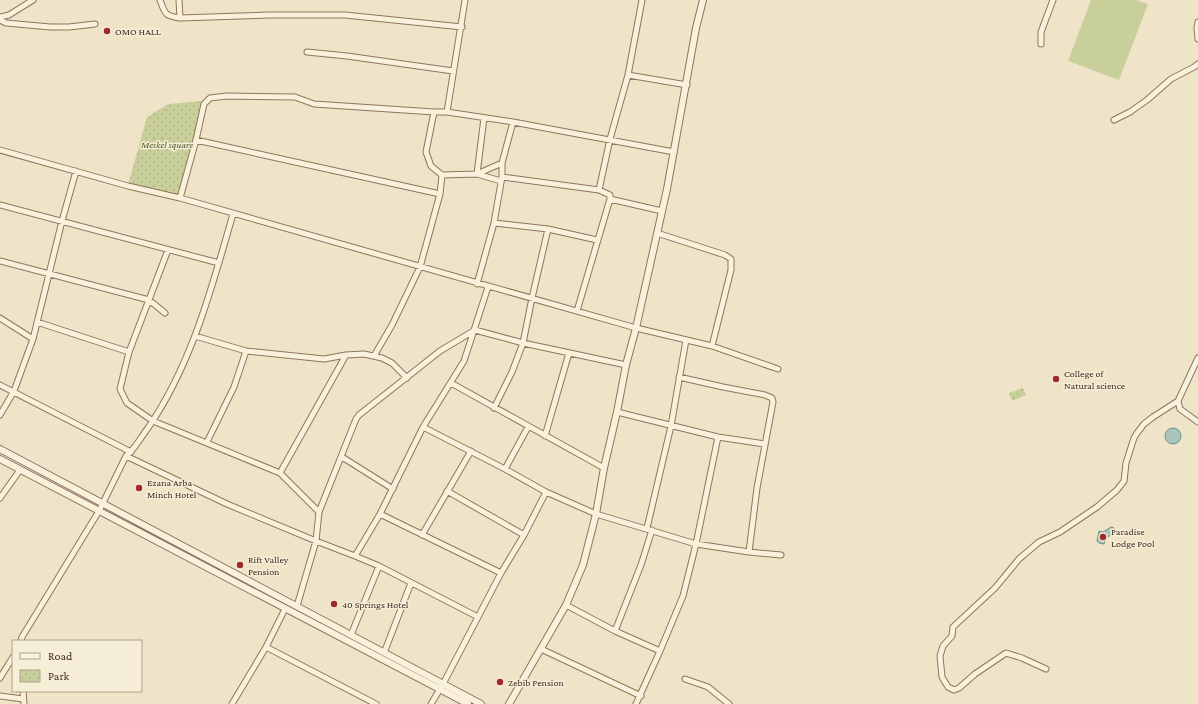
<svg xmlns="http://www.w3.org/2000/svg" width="1198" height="704" font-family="'Crimson Pro',serif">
<defs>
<pattern id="park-dots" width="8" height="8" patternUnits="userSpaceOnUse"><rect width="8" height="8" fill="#c9cf9b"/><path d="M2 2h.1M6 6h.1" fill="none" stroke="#aeb285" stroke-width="1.8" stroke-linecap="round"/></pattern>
</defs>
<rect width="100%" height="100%" fill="#f0e4c8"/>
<path fill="#c9cf9b" d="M1091,0H1136L1148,4L1119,80L1068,61Z"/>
<path fill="url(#park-dots)" d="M202,101L204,112L179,199L128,185L147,117L168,104Z
M1023,388L1026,395L1012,401L1009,393Z"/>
<path fill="#a9c4bc" stroke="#6f938a" d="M1165 436a8 8 0 1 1 16 0a8 8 0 1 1-16 0Z
M1111,527L1114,528V533L1106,538L1104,544L1099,543L1097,541L1099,531L1103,532Z"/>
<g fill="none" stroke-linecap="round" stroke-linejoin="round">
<defs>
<path id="minor" d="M160,0C165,14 165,16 180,18L269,15H345L462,27
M179,0L180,18
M0,17L9,15L33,0
M0,20L6,23L50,27H69L95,24
M1198,22L1197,28L1198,39
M1041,44V32L1053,0
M307,52L347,56L453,71
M628,75L642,0
M434,112L426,152L431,166L442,175L477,174L501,181
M447,112L465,0
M1114,120L1130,112L1147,100L1171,79L1194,67L1198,64
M196,140L440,194
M0,150L128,186L180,198L636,328L712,346L778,369
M477,174L484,118
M477,174L502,163
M502,177L599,190
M180,198L196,140L204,104L210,98L227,96L295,97L314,104L434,112H447L513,122L674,152
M610,199L662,211
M0,205L219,263
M494,223L548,229L597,240
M657,233L725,255L731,259V270L712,346
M168,250L129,352L120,389L127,403L153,421L280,473L319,512
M0,261L149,300L165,313
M477,284L494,223L502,177V163L513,122
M577,311L610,199V195L599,190L610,139L628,75L687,85
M0,318L33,339
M37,322L129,352
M195,336L246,351L324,359L346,355L364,354L382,358L392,363L407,378
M374,356L392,325L420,267L440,194L442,175
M1198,358L1178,401L1180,409L1198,422
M679,377L723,387L765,395L772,398L773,402L757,488L749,552
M451,383L604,468
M0,385L131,452
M494,408L512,372L523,343L532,298L548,229
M617,412L718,437L765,444
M0,415L14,391L33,339L62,221L76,171
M423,427L505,469L546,492L596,514L696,544L749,552L781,555
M545,436L569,353
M207,442L234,387L246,351
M126,456L227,504L316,541L355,556L379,566L478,617
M342,457L393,489
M505,469L528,427
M280,473L346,355
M447,491L524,535
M0,498L20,470
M380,514L501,573
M647,528L671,426L686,340
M422,535L471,451
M355,556L380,514L423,427L464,361L488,287
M566,605L615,631L660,651
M297,606L316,541L319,512L356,419L359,415L440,351L475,330L523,343L626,365
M615,631L641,565L652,530
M351,635L379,566
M21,641L22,637L99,511L126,456C135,449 141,437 148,428C192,364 212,287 233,214
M266,647L376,704
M541,649L641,696
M384,653L411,583
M1046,669L1022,658L1006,653L975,674L959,688L954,690L948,687L942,677L940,656L943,646L952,636L953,627L995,588L1019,559L1039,542L1060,532L1097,507L1117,490L1124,481L1126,463L1134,438L1137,433L1144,424L1153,417L1178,401
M0,678L13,657
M685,679L708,687L729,704
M23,691L24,704
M0,696L23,699
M232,704L266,647L285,609
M431,704L443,684L501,573L524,535L546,492
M636,704L660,651L683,596L696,544L718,437"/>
<path id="tertiary" d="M0,449L481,704
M0,459L468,704
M509,704L566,605L583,565L596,514L604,468L617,412L626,365L636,328L667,189L696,28L703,0"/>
</defs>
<use href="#minor" stroke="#8d765c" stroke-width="7"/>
<use href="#tertiary" stroke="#8d765c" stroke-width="8"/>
<use href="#minor" stroke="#faf1dc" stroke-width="5"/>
<use href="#tertiary" stroke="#faf1dc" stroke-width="6"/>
</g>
<g fill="#9e2a2b" stroke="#f7eed8" stroke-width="1.5">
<circle cx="107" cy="31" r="4"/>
<circle cx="1056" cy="379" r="4"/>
<circle cx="139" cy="488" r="4"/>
<circle cx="1103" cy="537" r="4"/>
<circle cx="240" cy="565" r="4"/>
<circle cx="334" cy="604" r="4"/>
<circle cx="500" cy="682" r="4"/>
</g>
<g text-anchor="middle" stroke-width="3" stroke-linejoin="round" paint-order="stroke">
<g font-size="10" fill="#3d2e20" stroke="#f7eed8" text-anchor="start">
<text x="115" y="35">OMO HALL</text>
<text x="1064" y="377">College of<tspan x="1064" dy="12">Natural science</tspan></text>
<text x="147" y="486">Ezana Arba<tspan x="147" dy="12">Minch Hotel</tspan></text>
<text x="1111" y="535">Paradise<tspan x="1111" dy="12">Lodge Pool</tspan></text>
<text x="248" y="563">Rift Valley<tspan x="248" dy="12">Pension</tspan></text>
<text x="342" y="608">40 Springs Hotel</text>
<text x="508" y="686">Zebib Pension</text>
</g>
<g font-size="10" font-style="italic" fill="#4d5a26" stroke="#f7eed8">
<text x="167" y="148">Meskel square</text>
</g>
</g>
<rect x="12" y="640" width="130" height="52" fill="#f7eed8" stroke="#ada18e"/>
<rect x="20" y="653" width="20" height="6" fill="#faf1dc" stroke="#ada18e"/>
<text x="48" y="660" font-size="12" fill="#3d2e20">Road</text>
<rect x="20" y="670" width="20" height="12" fill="url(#park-dots)" stroke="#ada18e"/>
<text x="48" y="680" font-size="12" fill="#3d2e20">Park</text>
</svg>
